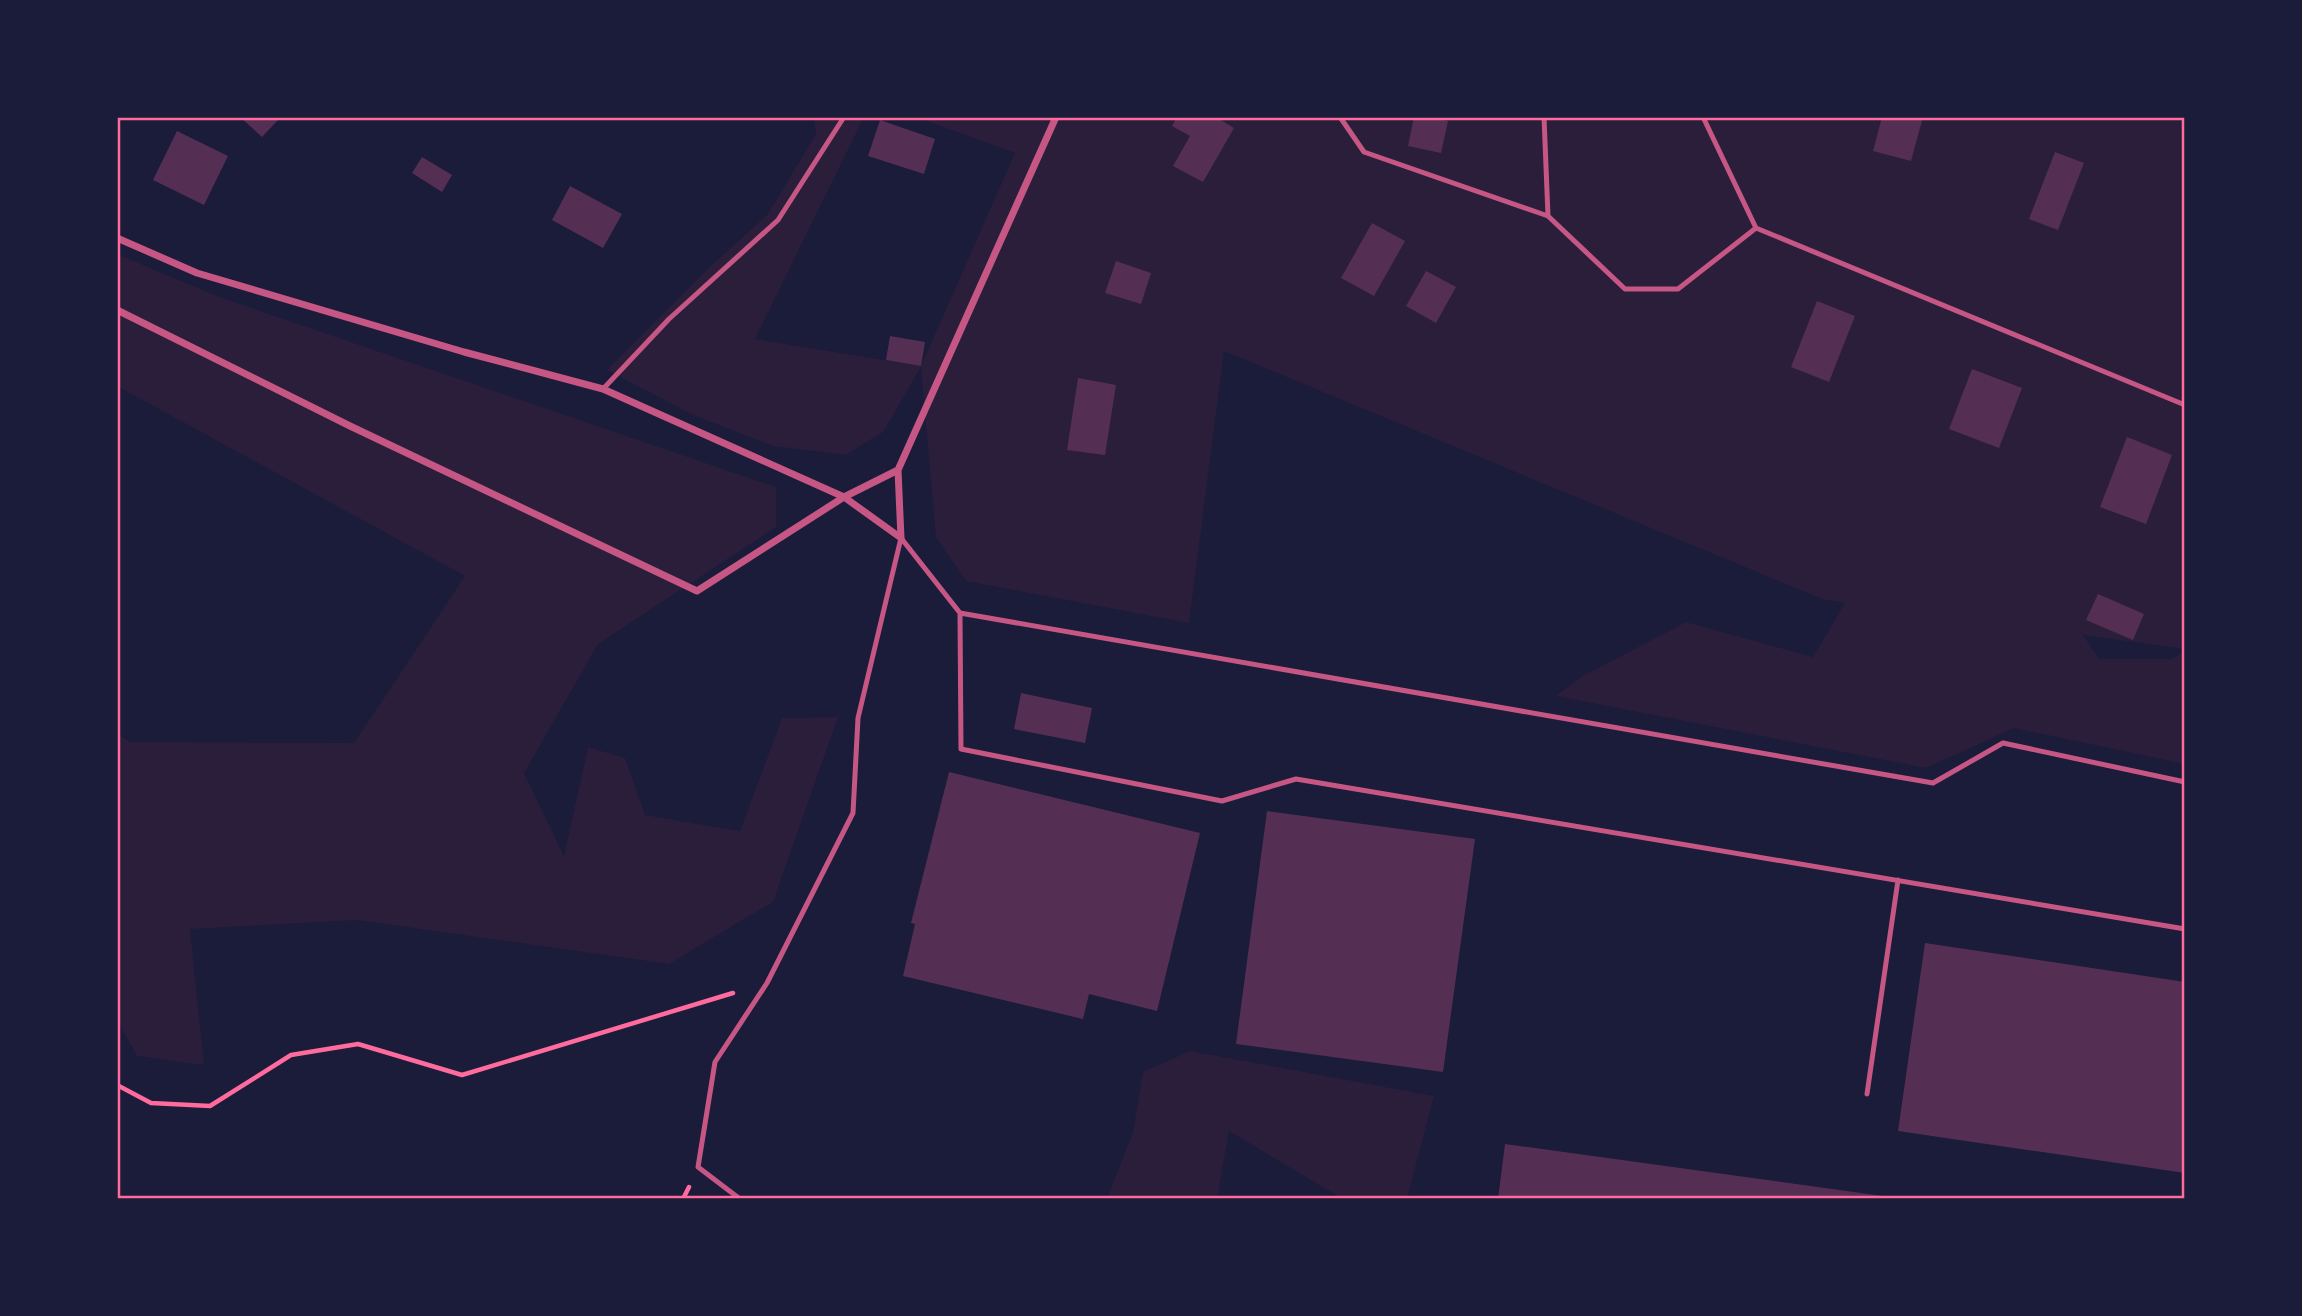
<svg xmlns="http://www.w3.org/2000/svg" width="2302" height="1316" font-family="Helvetica,sans-serif">
<rect width="100%" height="100%" fill="#1b1b3a"/>
<path fill="#2a1e3b" d="M814,117H864L755,339L921,366L1015,153L916,117H2185V649L2083,635L2099,659H2172L2185,652V764L2014,728L1926,768L1556,696L1583,676L1686,622L1813,657L1845,603L1822,599L1224,351L1189,623L966,581L936,537L921,367L883,432L846,455L773,446L693,415L607,370L713,264L768,214L816,134Z
M117,254L219,297L776,487V527L598,644L524,773L564,856L588,747L625,758L645,815L740,831L782,718L838,717L773,902L669,964L357,920L190,929L204,1065L137,1056L117,1020V733L130,742L354,743L465,576L117,386Z
M1190,1051L1434,1096L1407,1199H1343L1229,1131L1217,1199H1107L1133,1132L1143,1072Z"/>
<path fill="#542f53" d="M240,117H278L279,119L262,137Z
M1177,117H1216L1234,128L1203,182L1173,166L1190,136L1172,126Z
M1414,117H1429L1448,121L1441,153L1408,146Z
M1882,117H1923L1911,161L1873,151Z
M880,120L935,139L924,174L868,156Z
M177,131L228,156L204,205L153,180Z
M2055,152L2084,163L2058,230L2029,219Z
M422,157L452,175L442,192L412,173Z
M570,186L622,214L603,248L552,220Z
M1372,223L1405,241L1374,296L1341,278Z
M1116,261L1151,273L1141,304L1105,293Z
M1426,271L1456,287L1436,323L1406,306Z
M1817,301L1855,316L1829,382L1791,367Z
M890,336L925,342L921,366L886,360Z
M1972,369L2022,388L1999,448L1949,429Z
M1078,378L1116,385L1105,455L1067,450Z
M2127,437L2172,455L2146,524L2100,507Z
M2098,594L2144,614L2133,640L2086,620Z
M1021,693L1092,708L1085,743L1014,729Z
M949,772L1200,833L1157,1011L1089,994L1083,1019L903,976L915,924L911,923Z
M1267,811L1475,839L1443,1072L1236,1044Z
M1925,943L2185,982V1173L1898,1131Z
M1505,1144L1890,1197V1199H1498Z"/>
<g fill="none" stroke-linecap="round" stroke-linejoin="round">
<path stroke="#ff6b9d" stroke-width="4.5" d="M117,1085L151,1103L210,1106L291,1055L358,1044L462,1075L733,993
M683,1199L689,1187"/>
<path stroke="#c65784" stroke-width="5" d="M1340,117L1364,152L1548,216L1625,289H1678L1756,228L2185,405
M1544,117L1548,216
M1703,117L1756,228
M603,389L669,319L778,220L844,117
M901,538L960,613L1933,783L2003,743L2185,782
M960,613L961,749L1222,801L1296,779L2185,929
M1867,1094L1898,880
M740,1199L698,1167L715,1062L767,983L853,813L858,718L901,538"/>
<path stroke="#c65784" stroke-width="7" d="M117,238L197,273L464,352L603,389L844,497L901,538
M117,310L350,426L697,591L844,497L898,470
M901,538L898,470L1056,117"/>
</g>
<rect width="2302" height="1316" fill="none" stroke="#1b1b3a" stroke-width="238"/>
<rect x="119" y="119" width="2064" height="1078" fill="none" stroke="#ff6b9d" stroke-width="2.5"/>
</svg>
